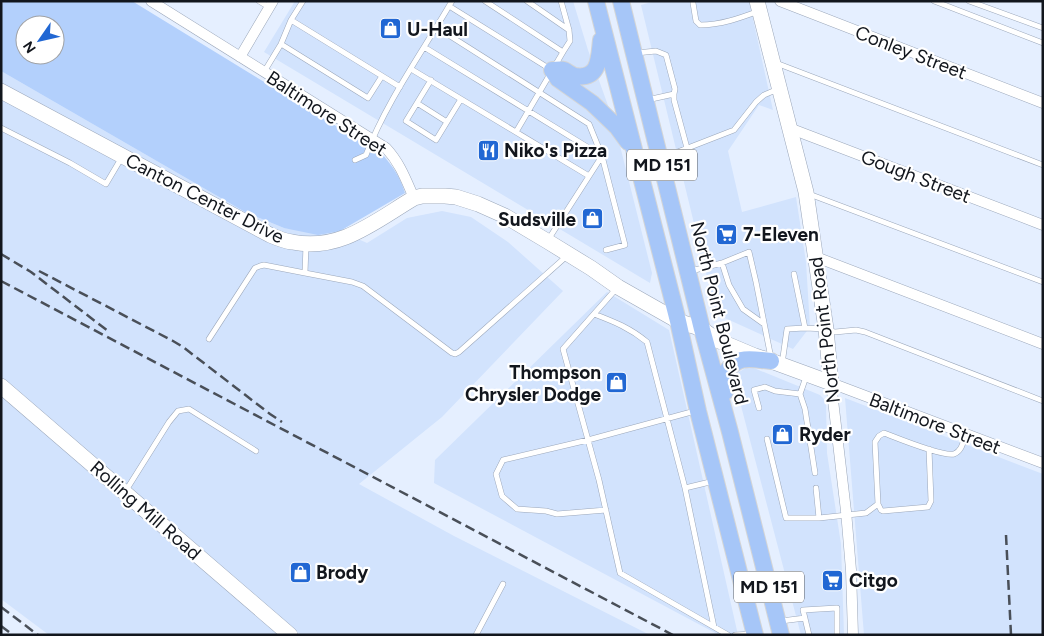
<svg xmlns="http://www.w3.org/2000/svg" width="1044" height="636" font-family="Figtree,sans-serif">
<rect width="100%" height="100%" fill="#e5efff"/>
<path fill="#d2e3fd" d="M295,1H573L588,50L614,122L652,273L650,283L264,52Z
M655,1H749L773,110L759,105L728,151L742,212L796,197L806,262L810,327L793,349L716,314L641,5Z
M1,71L245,212L284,228L340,231L367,243L407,218L442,211L471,217L508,242L563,291L442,417L359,484L454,536L650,635H301L146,502L283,635H49L1,599Z
M607,292L669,330L738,635H719L434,483L435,460Z
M749,366L820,395L823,398L826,402L827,453L841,544L844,635H801L734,379L739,372Z
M845,398L1043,474V635H864Z"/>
<path fill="#b3d0fc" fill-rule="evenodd" d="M4,1H132L383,155C394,168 400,177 405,193L340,231L318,235L284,228L245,212L1,71V5ZM25,25H55V55H25Z"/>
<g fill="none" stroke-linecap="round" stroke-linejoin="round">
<defs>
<path id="lane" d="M259,1L269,7
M485,1L563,52
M527,1L569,30
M693,1V3L696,21L700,25C721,25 740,18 759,11
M934,1L1043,43
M969,1L1043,28
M449,6L550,69
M291,20L400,87
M436,27L589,124L602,156L625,245L606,250
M281,44L368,98L382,76
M424,47L602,156
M636,53L656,51L666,55L675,89L674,94V100L687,148
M776,63L1043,165
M411,69L589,176
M264,72L281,44L291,20L303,1
M431,80L406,121L436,140L461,99
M647,100L674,94
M417,103L447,122
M1,128L70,163L106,184L122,157
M516,132L563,52L570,41L569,30L561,1
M662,158L734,130L756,102L764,95L778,89
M355,160L366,155C386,102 423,51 452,1
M809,194L1043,282
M548,240L602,156
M722,263L729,285L743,309L764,324
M691,271L722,263L749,252L756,282L771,358
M305,273L352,282L363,286L452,353L455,354L459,352L568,255
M794,274L805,328
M616,289L563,349L599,480L620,573L728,635
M594,314C615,322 630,328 647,342L685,488
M209,339L255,268L260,266L264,265L305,273L306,245
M782,364L787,329L805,328L826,329L835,332L856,330L865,332L1043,401
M806,377L800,394L805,409L815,473
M759,408L754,390L765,387L775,391L800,394
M767,439L786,518H819
M816,488L819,518L866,513L878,504L875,442L879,436L884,433C897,438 943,457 954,454C962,451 963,442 966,434
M125,492L169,422L178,411L189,409L256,451
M878,504L881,510L883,511L928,507L931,501L929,449
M606,510L557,514L546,511L517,509L502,496L496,474L503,460L588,440L695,411
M781,621L805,618
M714,627L685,488L714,481
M476,635L503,584
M735,635L752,634
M809,635L803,610L837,608V635"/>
<path id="street" d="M151,1L386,148C400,163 406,180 414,198
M780,1L1043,103
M240,57L273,1
M789,128L1043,225
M816,257L1043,344
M853,635L851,570L846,511L831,383L1043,463"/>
<path id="secondary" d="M1,91L270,235C277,238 284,241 292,242C340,252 375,221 414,198L422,196H445L456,197L478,204L505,216L547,241L591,268L618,287L678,321L702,329L717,340L755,356L771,361L831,383L826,329L806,192L757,1
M1,386L290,635"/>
<path id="primary" d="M596,1L678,321L698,411L755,635
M621,1L702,329L730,432L781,635
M601,40C599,57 600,80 575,76C571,75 568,72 564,70C561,69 556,70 552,70L558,79L592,103L617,127L628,142
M725,392L724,374C740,354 748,359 771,361"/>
</defs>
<use href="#lane" stroke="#9ba7ba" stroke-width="6"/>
<use href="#street" stroke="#9ba7ba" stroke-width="11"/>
<use href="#secondary" stroke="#9ba7ba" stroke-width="16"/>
<use href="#primary" stroke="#d4d5d6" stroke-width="18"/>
<use href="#lane" stroke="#fff" stroke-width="5"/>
<use href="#street" stroke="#fff" stroke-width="10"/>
<use href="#secondary" stroke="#fff" stroke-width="15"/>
<use href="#primary" stroke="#a6c6f8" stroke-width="16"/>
<path stroke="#494f58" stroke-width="2.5" stroke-dasharray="10 5" stroke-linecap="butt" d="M1,254L31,272L108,331
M39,271L173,341L183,347L270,414L282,422
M1,281L673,635
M1006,535L1011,635
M1,607L38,635
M1,626L13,635"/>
</g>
<defs>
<symbol id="shop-square" viewBox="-11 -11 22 22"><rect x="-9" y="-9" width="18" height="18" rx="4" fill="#2167d3" stroke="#fff"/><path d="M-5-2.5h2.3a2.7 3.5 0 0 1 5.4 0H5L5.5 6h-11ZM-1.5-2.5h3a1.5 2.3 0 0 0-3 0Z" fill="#fff"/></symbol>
<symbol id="restaurant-square" viewBox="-11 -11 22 22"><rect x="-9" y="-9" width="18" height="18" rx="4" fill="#2167d3" stroke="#fff"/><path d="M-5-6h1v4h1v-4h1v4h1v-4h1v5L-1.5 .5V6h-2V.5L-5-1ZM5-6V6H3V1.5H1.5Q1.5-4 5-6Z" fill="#fff"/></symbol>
<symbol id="supermarket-square" viewBox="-11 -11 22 22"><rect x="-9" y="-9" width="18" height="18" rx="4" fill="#2167d3" stroke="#fff"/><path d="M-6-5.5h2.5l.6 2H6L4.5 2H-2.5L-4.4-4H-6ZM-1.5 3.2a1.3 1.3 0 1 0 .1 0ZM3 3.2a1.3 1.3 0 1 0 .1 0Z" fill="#fff"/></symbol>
</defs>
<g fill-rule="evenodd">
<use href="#shop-square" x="378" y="16" width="25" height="25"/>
<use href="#restaurant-square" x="476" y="138" width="25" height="25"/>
<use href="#shop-square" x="580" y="206" width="25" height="25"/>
<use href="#supermarket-square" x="714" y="222" width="25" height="25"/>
<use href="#shop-square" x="604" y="370" width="25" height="25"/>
<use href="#shop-square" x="770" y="422" width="25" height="25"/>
<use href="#shop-square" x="288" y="560" width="25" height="25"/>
<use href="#supermarket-square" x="820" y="568" width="25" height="25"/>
</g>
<g text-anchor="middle" stroke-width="4.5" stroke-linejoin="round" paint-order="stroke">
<g fill="#fff" stroke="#595c61" stroke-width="1">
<rect x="627" y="149.5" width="70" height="31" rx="4"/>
<rect x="734" y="571.5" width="70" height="31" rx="4"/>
</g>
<g font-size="18" font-weight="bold" fill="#12161d">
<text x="662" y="171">MD 151</text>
<text x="769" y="593">MD 151</text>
</g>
<g font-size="19" font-weight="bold" fill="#12161d" stroke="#fff" text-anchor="start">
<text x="407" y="36">U-Haul</text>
<text x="504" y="157">Niko's Pizza</text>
<text x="576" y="226" text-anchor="end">Sudsville</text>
<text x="743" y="241">7-Eleven</text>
<text x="601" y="379" text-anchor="end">Thompson<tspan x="601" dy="22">Chrysler Dodge</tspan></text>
<text x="799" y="441">Ryder</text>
<text x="316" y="579">Brody</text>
<text x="849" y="587">Citgo</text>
</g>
<g font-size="19" fill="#12161d" stroke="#fff">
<text transform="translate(911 52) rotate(21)" y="7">Conley Street</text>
<text transform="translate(327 113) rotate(33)" y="7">Baltimore Street</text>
<text transform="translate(916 176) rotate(21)" y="7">Gough Street</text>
<text transform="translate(205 198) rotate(27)" y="7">Canton Center Drive</text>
<text transform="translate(720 313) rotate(76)" y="7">North Point Boulevard</text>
<text transform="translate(824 330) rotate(-97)" y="7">North Point Road</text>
<text transform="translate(935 423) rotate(21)" y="7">Baltimore Street</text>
<text transform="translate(146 510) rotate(41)" y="7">Rolling Mill Road</text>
</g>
</g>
<rect width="1044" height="636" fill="none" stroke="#12161d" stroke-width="5"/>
<g transform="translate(40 40) rotate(236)"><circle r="24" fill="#ffffff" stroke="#a0a2a5"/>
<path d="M0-4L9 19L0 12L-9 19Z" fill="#2167d3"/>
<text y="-8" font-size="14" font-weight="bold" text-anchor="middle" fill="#12161d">N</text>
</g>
</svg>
